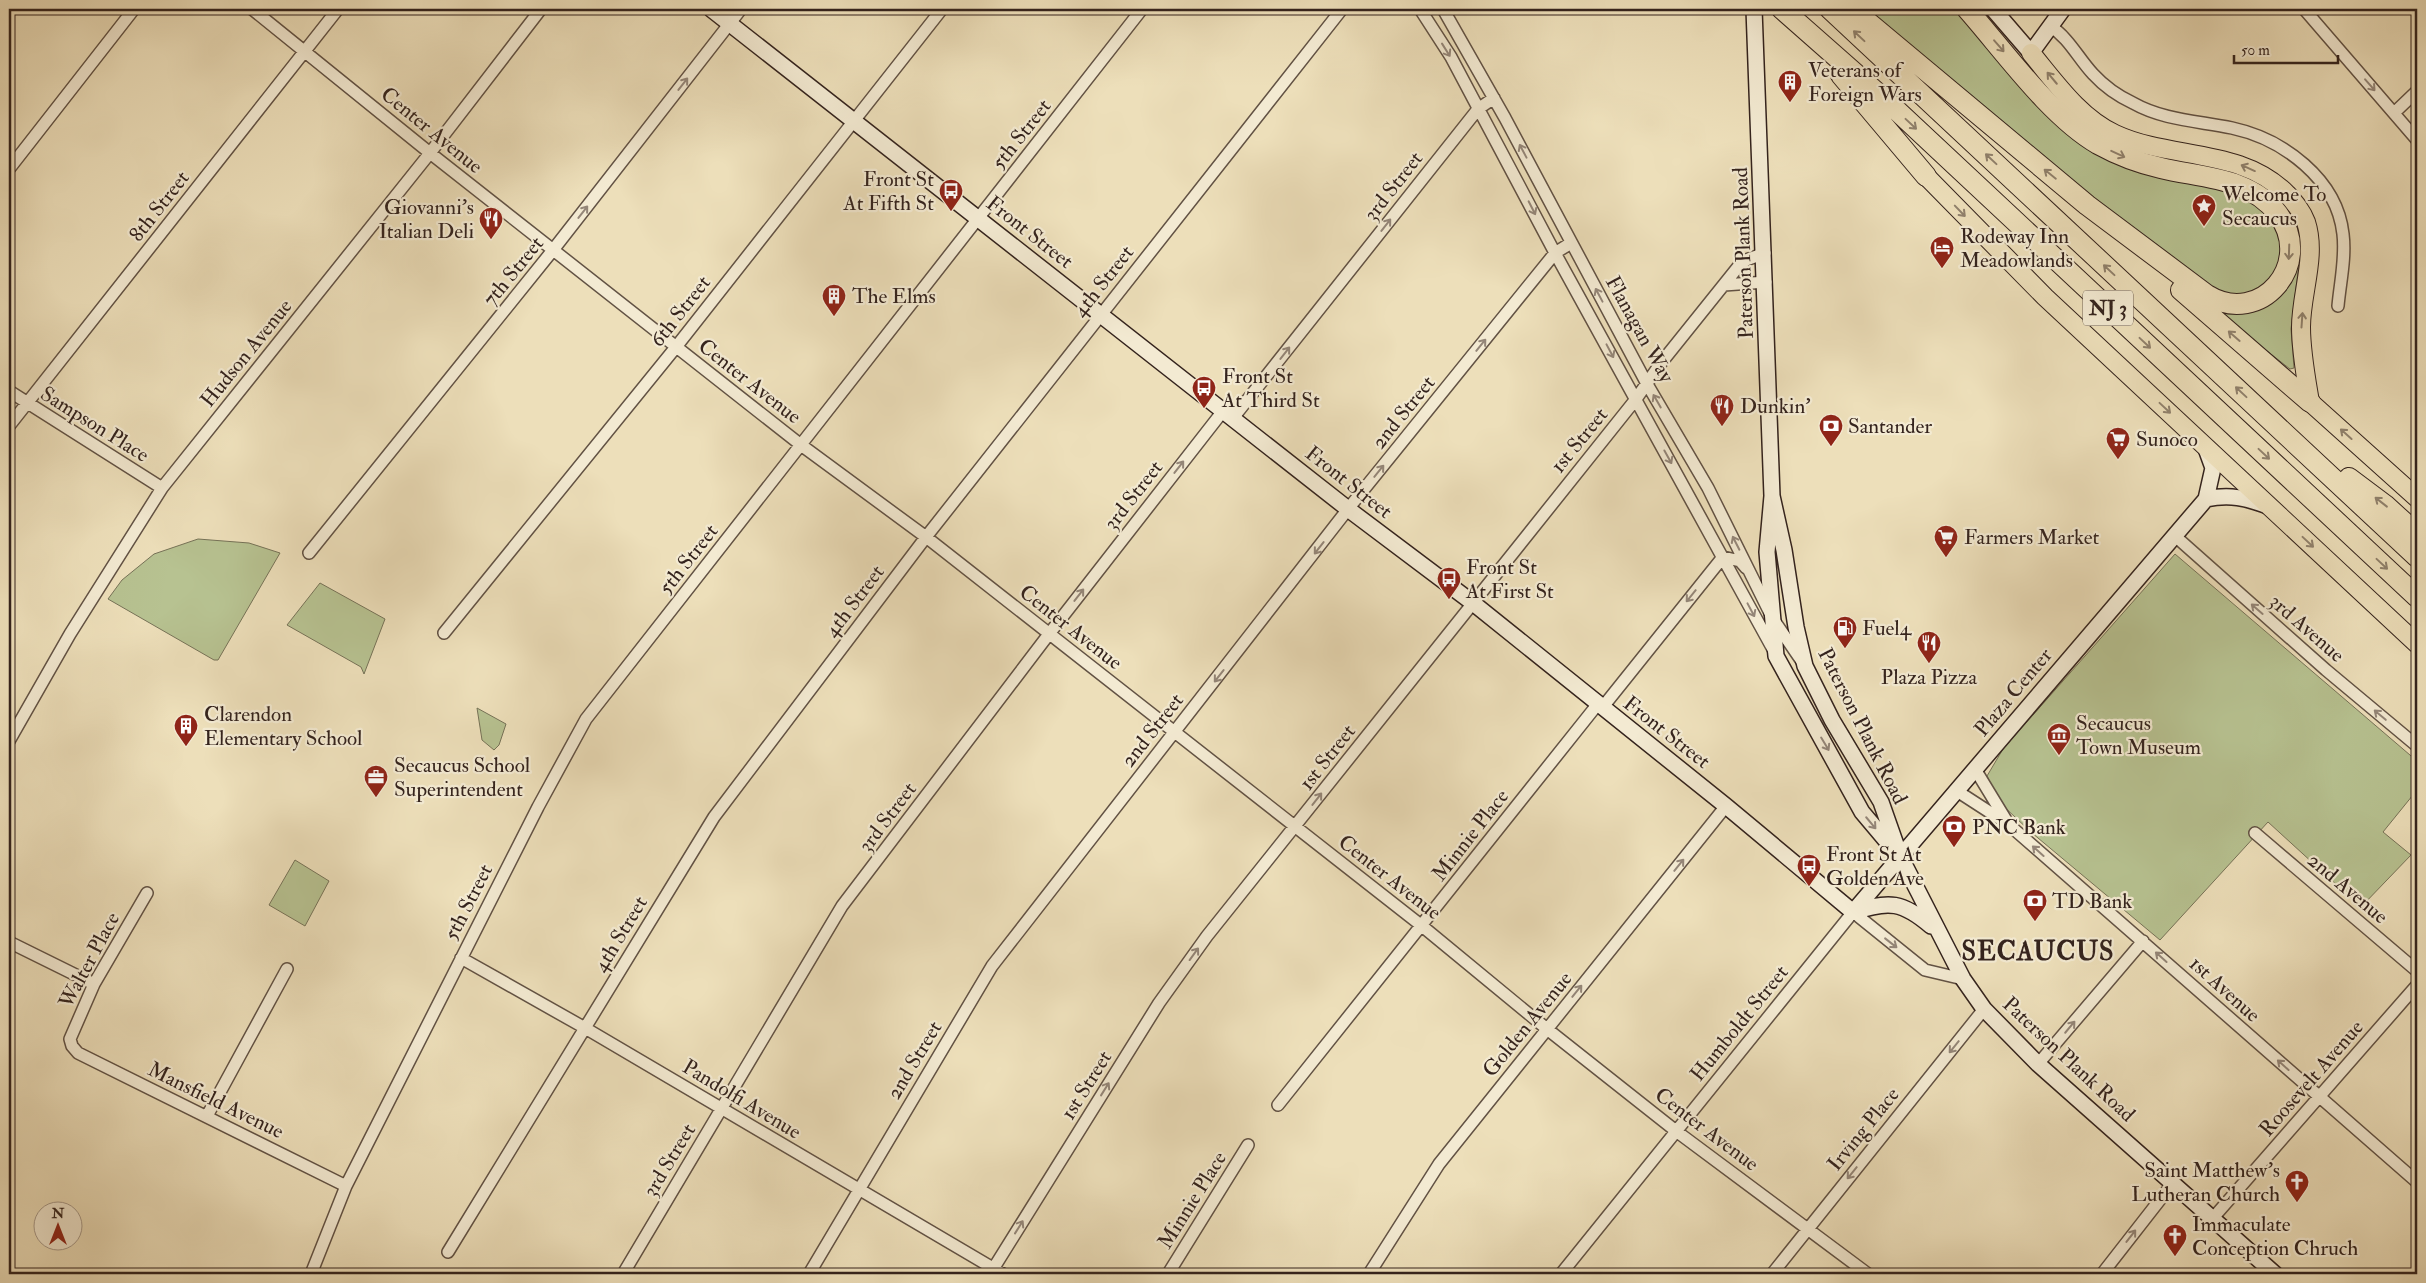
<svg xmlns="http://www.w3.org/2000/svg" width="2426" height="1283" font-family="'IM FELL Double Pica',serif">
<rect width="100%" height="100%" fill="#eddfba"/>
<filter id="stains"><feTurbulence type="fractalNoise" baseFrequency=".004" numOctaves="4"/><feColorMatrix values="0 0 0 0 .2 0 0 0 0 .09 0 0 0 0 .02 0 0 0 .5 -.17"/></filter>
<radialGradient id="worn" r=".72"><stop offset=".6" stop-color="#630" stop-opacity="0"/><stop offset="1" stop-color="#630" stop-opacity=".3"/></radialGradient>
<path fill="#b7c291" stroke="#767257" d="M1861,9H1955L1988,46L2082,143L2234,192L2258,205L2271,218L2281,238V262L2270,281L2252,294L2232,297L2212,291L2047,163Z
M2296,262L2299,263L2291,329L2294,368L2290,369L2189,290L2234,313L2261,309L2281,294Z
M198,539L249,543L280,553L218,660H214L108,599L122,580L154,554Z
M2175,554L2417,761V790L2383,832L2411,855L2361,907L2268,822L2160,940L2032,833L1999,802L1987,776L2003,749Z
M320,583L385,619L364,674L361,667L287,625Z
M477,708L506,724L499,745L494,750L482,740Z
M295,860L329,881L305,926L269,905Z"/>
<g fill="none" stroke-linecap="round" stroke-linejoin="round">
<defs>
<path id="street" d="M252,9L430,153L801,445L926,537L1422,926L1547,1029L1676,1131L1868,1274
M1420,9L1451,57L1555,253L1774,651
M1443,9L1505,118L1647,384L1708,488L1773,619L1801,660
M2304,9L2417,140
M2050,26C2069,38 2078,58 2093,74C2104,86 2118,96 2133,103C2163,120 2198,121 2232,128C2283,139 2337,179 2343,234C2346,258 2340,283 2338,306
M2394,113L2417,91
M9,169L134,9
M1724,285L1766,282
M9,391L162,488
M1233,418L1478,109L1494,98
M9,426L338,9
M2175,536L2326,670L2417,746
M309,553L553,250L741,9
M444,633L676,347L942,9
M1602,708L1723,557L1740,561L1746,568
M9,741L70,634L162,488L430,153L541,9
M1975,769L2006,820
M1957,791L2008,824L2417,1182
M2255,833L2417,971
M147,893L94,984L70,1039L72,1046L78,1053L346,1186
M9,942L94,984
M461,958L585,1028L1003,1274
M2038,1064L2143,941
M1278,1105L1597,705
M207,1116L287,969
M2213,1218L2417,985
M448,1252L714,817L926,537L1342,9
M311,1274L346,1186L538,807L586,719L1142,9
M623,1274L842,906L1049,634L1223,411
M809,1274L992,966L1348,509L1555,253L1571,243
M990,1274L1159,1003L1207,936L1636,399L1661,363L1738,267L1746,260L1765,253
M1168,1274L1248,1145
M1369,1274L1439,1164L1726,806
M1561,1274L1853,912L1925,970L1963,979
M1772,1274L1984,1009
M2102,1274L2173,1183"/>
<path id="secondary" d="M711,9L1348,509L1473,603L1726,806L1853,912
M1754,9L1772,496L1767,552L1776,656L1862,812L1894,850
M1993,9L2031,53L2063,9
M1772,496L1784,550L1796,627L1805,666L1832,720L1881,802L1900,856L1963,979L1984,1009L2038,1064L2275,1274
M2206,499C2230,494 2246,498 2268,506
M1853,912L2206,499L2213,468L2205,446
M1854,912C1889,900 1903,902 1931,926"/>
<path id="primary" d="M2031,53C2055,82 2080,118 2115,134C2171,160 2240,147 2287,194C2295,203 2302,211 2306,222C2317,256 2301,293 2301,327C2301,352 2306,378 2310,402L2417,498
M1926,176L2045,297L2417,644"/>
<path id="highway" d="M1782,9L1892,106L2417,597
M1830,9L2417,557
M1852,9L2087,205L2207,295C2261,328 2315,263 2278,214C2250,177 2202,178 2161,168C2139,163 2118,155 2098,144C2050,116 2004,51 1967,9
M1841,75L1926,176
M2181,290L2310,402
M2349,478L2385,505L2417,534"/>
</defs>
<use href="#street" stroke="#625244" stroke-width="14"/>
<use href="#secondary" stroke="#34231d" stroke-width="18"/>
<use href="#primary" stroke="#34231d" stroke-width="20"/>
<use href="#highway" stroke="#34231d" stroke-width="22"/>
<use href="#street" stroke="#f3ead2" stroke-width="11"/>
<use href="#secondary" stroke="#f3ead2" stroke-width="15"/>
<use href="#primary" stroke="#eddfba" stroke-width="18"/>
<use href="#highway" stroke="#eddfba" stroke-width="20"/>
</g>
<defs><path id="oneway-shaft" d="M-6 0H5M1.5-3L5.5 0L1.5 3" fill="none" stroke-width="1.6" stroke-linecap="round" stroke-linejoin="round" transform="scale(1.25)"/></defs>
<g stroke="#90816c">
<use href="#oneway-shaft" transform="translate(1859 36) rotate(-137)"/>
<use href="#oneway-shaft" transform="translate(1999 46) rotate(49)"/>
<use href="#oneway-shaft" transform="translate(2052 78) rotate(-130)"/>
<use href="#oneway-shaft" transform="translate(1911 124) rotate(43)"/>
<use href="#oneway-shaft" transform="translate(2118 154) rotate(25)"/>
<use href="#oneway-shaft" transform="translate(1991 159) rotate(-137)"/>
<use href="#oneway-shaft" transform="translate(2248 168) rotate(-156)"/>
<use href="#oneway-shaft" transform="translate(2050 174) rotate(-141)"/>
<use href="#oneway-shaft" transform="translate(1960 211) rotate(46)"/>
<use href="#oneway-shaft" transform="translate(2289 252) rotate(92)"/>
<use href="#oneway-shaft" transform="translate(2109 270) rotate(-137)"/>
<use href="#oneway-shaft" transform="translate(2302 320) rotate(-86)"/>
<use href="#oneway-shaft" transform="translate(2234 336) rotate(-139)"/>
<use href="#oneway-shaft" transform="translate(2145 343) rotate(43)"/>
<use href="#oneway-shaft" transform="translate(2241 392) rotate(-137)"/>
<use href="#oneway-shaft" transform="translate(2165 408) rotate(43)"/>
<use href="#oneway-shaft" transform="translate(2346 434) rotate(-138)"/>
<use href="#oneway-shaft" transform="translate(2264 454) rotate(43)"/>
<use href="#oneway-shaft" transform="translate(2381 502) rotate(-142)"/>
<use href="#oneway-shaft" transform="translate(2308 542) rotate(43)"/>
<use href="#oneway-shaft" transform="translate(2382 564) rotate(43)"/>
</g>
<g stroke="#948678">
<use href="#oneway-shaft" transform="translate(1446 50) rotate(58)"/>
<use href="#oneway-shaft" transform="translate(683 84) rotate(-52)"/>
<use href="#oneway-shaft" transform="translate(2370 85) rotate(49)"/>
<use href="#oneway-shaft" transform="translate(1523 151) rotate(-118)"/>
<use href="#oneway-shaft" transform="translate(1532 208) rotate(63)"/>
<use href="#oneway-shaft" transform="translate(583 212) rotate(-52)"/>
<use href="#oneway-shaft" transform="translate(1386 225) rotate(-52)"/>
<use href="#oneway-shaft" transform="translate(1599 295) rotate(-118)"/>
<use href="#oneway-shaft" transform="translate(1481 345) rotate(-51)"/>
<use href="#oneway-shaft" transform="translate(1610 351) rotate(62)"/>
<use href="#oneway-shaft" transform="translate(1285 353) rotate(-52)"/>
<use href="#oneway-shaft" transform="translate(1657 401) rotate(-120)"/>
<use href="#oneway-shaft" transform="translate(1668 457) rotate(61)"/>
<use href="#oneway-shaft" transform="translate(1179 467) rotate(-52)"/>
<use href="#oneway-shaft" transform="translate(1379 471) rotate(-51)"/>
<use href="#oneway-shaft" transform="translate(1736 543) rotate(-117)"/>
<use href="#oneway-shaft" transform="translate(1319 548) rotate(128)"/>
<use href="#oneway-shaft" transform="translate(1079 595) rotate(-52)"/>
<use href="#oneway-shaft" transform="translate(1691 596) rotate(129)"/>
<use href="#oneway-shaft" transform="translate(2257 609) rotate(-139)"/>
<use href="#oneway-shaft" transform="translate(1751 610) rotate(62)"/>
<use href="#oneway-shaft" transform="translate(1219 676) rotate(128)"/>
<use href="#oneway-shaft" transform="translate(2380 715) rotate(-140)"/>
<use href="#oneway-shaft" transform="translate(1825 744) rotate(59)"/>
<use href="#oneway-shaft" transform="translate(1317 799) rotate(-52)"/>
<use href="#oneway-shaft" transform="translate(1871 823) rotate(50)"/>
<use href="#oneway-shaft" transform="translate(2038 851) rotate(-138)"/>
<use href="#oneway-shaft" transform="translate(1679 865) rotate(-51)"/>
<use href="#oneway-shaft" transform="translate(1891 943) rotate(38)"/>
<use href="#oneway-shaft" transform="translate(1194 954) rotate(-54)"/>
<use href="#oneway-shaft" transform="translate(2161 957) rotate(-138)"/>
<use href="#oneway-shaft" transform="translate(1577 991) rotate(-51)"/>
<use href="#oneway-shaft" transform="translate(2070 1027) rotate(-50)"/>
<use href="#oneway-shaft" transform="translate(1954 1047) rotate(129)"/>
<use href="#oneway-shaft" transform="translate(2283 1065) rotate(-138)"/>
<use href="#oneway-shaft" transform="translate(1105 1089) rotate(-58)"/>
<use href="#oneway-shaft" transform="translate(1852 1173) rotate(129)"/>
<use href="#oneway-shaft" transform="translate(1019 1227) rotate(-58)"/>
<use href="#oneway-shaft" transform="translate(2131 1236) rotate(-52)"/>
</g>
<defs>
<symbol id="building-pin" viewBox="-11 -11 22 30"><path d="M0 17L-7.5 6A9.5 9.5 0 1 1 7.5 6Z" fill="#8f2418" stroke="#f3ead2"/><path d="M-4-6H4V6H1V3H-1V6H-4ZM-2.5-4.3h1.7v1.8h-1.7ZM.8-4.3h1.7v1.8H.8ZM-2.5-1h1.7V.8h-1.7ZM.8-1h1.7V.8H.8Z" fill="#fff"/></symbol>
<symbol id="bus-pin" viewBox="-11 -11 22 30"><path d="M0 17L-7.5 6A9.5 9.5 0 1 1 7.5 6Z" fill="#8f2418" stroke="#f3ead2"/><path d="M-5-6H5V4H4V6H2V4H-2V6H-4V4H-5ZM-3.5-4V0h7V-4ZM-3.5 1.2v1.5H-2V1.2ZM2 1.2v1.5H3.5V1.2Z" fill="#fff"/></symbol>
<symbol id="sight-pin" viewBox="-11 -11 22 30"><path d="M0 17L-7.5 6A9.5 9.5 0 1 1 7.5 6Z" fill="#8f2418" stroke="#f3ead2"/><path d="M0-6L1.8-2.2L6-1.7L2.9 1.2L3.7 5.4L0 3.3L-3.7 5.4L-2.9 1.2L-6-1.7L-1.8-2.2Z" fill="#fff"/></symbol>
<symbol id="restaurant-pin" viewBox="-11 -11 22 30"><path d="M0 17L-7.5 6A9.5 9.5 0 1 1 7.5 6Z" fill="#8f2418" stroke="#f3ead2"/><path d="M-5-6h1v4h1v-4h1v4h1v-4h1v5L-1.5 .5V6h-2V.5L-5-1ZM5-6V6H3V1.5H1.5Q1.5-4 5-6Z" fill="#fff"/></symbol>
<symbol id="hotel-pin" viewBox="-11 -11 22 30"><path d="M0 17L-7.5 6A9.5 9.5 0 1 1 7.5 6Z" fill="#8f2418" stroke="#f3ead2"/><path d="M-6-4.5h1.5V1H6V5H4.5V3h-9V5H-6ZM-4 0a1.8 1.8 0 1 1 3.6 0ZM.5 0V-2.5h3Q6-2.5 6 0Z" fill="#fff"/></symbol>
<symbol id="bank-pin" viewBox="-11 -11 22 30"><path d="M0 17L-7.5 6A9.5 9.5 0 1 1 7.5 6Z" fill="#8f2418" stroke="#f3ead2"/><path d="M-6-4H6V4H-6ZM0-2.3a2.3 2.3 0 1 0 0 4.6a2.3 2.3 0 1 0 0-4.6Z" fill="#fff"/></symbol>
<symbol id="supermarket-pin" viewBox="-11 -11 22 30"><path d="M0 17L-7.5 6A9.5 9.5 0 1 1 7.5 6Z" fill="#8f2418" stroke="#f3ead2"/><path d="M-6-5.5h2.5l.6 2H6L4.5 2H-2.5L-4.4-4H-6ZM-1.5 3.2a1.3 1.3 0 1 0 .1 0ZM3 3.2a1.3 1.3 0 1 0 .1 0Z" fill="#fff"/></symbol>
<symbol id="fuel-pin" viewBox="-11 -11 22 30"><path d="M0 17L-7.5 6A9.5 9.5 0 1 1 7.5 6Z" fill="#8f2418" stroke="#f3ead2"/><path d="M-5.5-6h7V0h2V4h1.3V-2.5L3-4.5l.8-.8L6-3V5H2.5V1h-1V6h-7ZM-4.2-4.7v3.2H.2V-4.7Z" fill="#fff"/></symbol>
<symbol id="museum-pin" viewBox="-11 -11 22 30"><path d="M0 17L-7.5 6A9.5 9.5 0 1 1 7.5 6Z" fill="#8f2418" stroke="#f3ead2"/><path d="M0-6L6-3V-2H-6V-3ZM-5-1h2V3h-2ZM-1-1h2V3h-2ZM3-1h2V3H3ZM-6 4H6V6H-6Z" fill="#fff"/></symbol>
<symbol id="office-pin" viewBox="-11 -11 22 30"><path d="M0 17L-7.5 6A9.5 9.5 0 1 1 7.5 6Z" fill="#8f2418" stroke="#f3ead2"/><path d="M-6-3h4V-5.5h4V-3h4V5H-6ZM-1-4.5V-3h2v-1.5ZM-6 0V1H6V0Z" fill="#fff"/></symbol>
<symbol id="church-pin" viewBox="-11 -11 22 30"><path d="M0 17L-7.5 6A9.5 9.5 0 1 1 7.5 6Z" fill="#8f2418" stroke="#f3ead2"/><path d="M-1.2-6h2.4v3.5h3.3v2.4h-3.3V6h-2.4V-.1h-3.3v-2.4h3.3Z" fill="#fff"/></symbol>
</defs>
<g fill-rule="evenodd">
<use href="#building-pin" x="1776" y="68" width="28" height="38"/>
<use href="#bus-pin" x="937" y="177" width="28" height="38"/>
<use href="#sight-pin" x="2190" y="192" width="28" height="38"/>
<use href="#restaurant-pin" x="477" y="205" width="28" height="38"/>
<use href="#hotel-pin" x="1928" y="234" width="28" height="38"/>
<use href="#building-pin" x="820" y="282" width="28" height="38"/>
<use href="#bus-pin" x="1190" y="374" width="28" height="38"/>
<use href="#restaurant-pin" x="1708" y="392" width="28" height="38"/>
<use href="#bank-pin" x="1817" y="412" width="28" height="38"/>
<use href="#supermarket-pin" x="2104" y="425" width="28" height="38"/>
<use href="#supermarket-pin" x="1932" y="523" width="28" height="38"/>
<use href="#bus-pin" x="1435" y="565" width="28" height="38"/>
<use href="#fuel-pin" x="1831" y="614" width="28" height="38"/>
<use href="#restaurant-pin" x="1915" y="629" width="28" height="38"/>
<use href="#building-pin" x="172" y="712" width="28" height="38"/>
<use href="#museum-pin" x="2045" y="721" width="28" height="38"/>
<use href="#office-pin" x="362" y="763" width="28" height="38"/>
<use href="#bank-pin" x="1940" y="813" width="28" height="38"/>
<use href="#bus-pin" x="1795" y="852" width="28" height="38"/>
<use href="#bank-pin" x="2021" y="887" width="28" height="38"/>
<use href="#church-pin" x="2283" y="1168" width="28" height="38"/>
<use href="#church-pin" x="2161" y="1222" width="28" height="38"/>
</g>
<g text-anchor="middle" stroke-width="4.5" stroke-linejoin="round" paint-order="stroke">
<rect fill="#f3ead2" stroke="#6d5f53" stroke-width="1" x="2083" y="290.5" width="50" height="35" rx="4"/>
<g font-size="20" font-weight="bold" fill="#34231d">
<text x="2108" y="315">NJ 3</text>
</g>
<g font-size="21" fill="#34231d" stroke="#f3ead2" text-anchor="start">
<text x="1808" y="77">Veterans of<tspan x="1808" dy="24">Foreign Wars</tspan></text>
<text x="934" y="186" text-anchor="end">Front St<tspan x="934" dy="24">At Fifth St</tspan></text>
<text x="2222" y="201">Welcome To<tspan x="2222" dy="24">Secaucus</tspan></text>
<text x="474" y="214" text-anchor="end">Giovanni's<tspan x="474" dy="24">Italian Deli</tspan></text>
<text x="1960" y="243">Rodeway Inn<tspan x="1960" dy="24">Meadowlands</tspan></text>
<text x="852" y="303">The Elms</text>
<text x="1222" y="383">Front St<tspan x="1222" dy="24">At Third St</tspan></text>
<text x="1740" y="413">Dunkin'</text>
<text x="1848" y="433">Santander</text>
<text x="2136" y="446">Sunoco</text>
<text x="1964" y="544">Farmers Market</text>
<text x="1466" y="574">Front St<tspan x="1466" dy="24">At First St</tspan></text>
<text x="1862" y="635">Fuel4</text>
<text x="1929" y="684" text-anchor="middle">Plaza Pizza</text>
<text x="204" y="721">Clarendon<tspan x="204" dy="24">Elementary School</tspan></text>
<text x="2076" y="730">Secaucus<tspan x="2076" dy="24">Town Museum</tspan></text>
<text x="394" y="772">Secaucus School<tspan x="394" dy="24">Superintendent</tspan></text>
<text x="1972" y="834">PNC Bank</text>
<text x="1826" y="861">Front St At<tspan x="1826" dy="24">Golden Ave</tspan></text>
<text x="2052" y="908">TD Bank</text>
<text x="2280" y="1177" text-anchor="end">Saint Matthew's<tspan x="2280" dy="24">Lutheran Church</tspan></text>
<text x="2192" y="1231">Immaculate<tspan x="2192" dy="24">Conception Chruch</tspan></text>
</g>
<g font-size="21" fill="#34231d" stroke="#f3ead2">
<text transform="translate(432 130) rotate(39)" y="7">Center Avenue</text>
<text transform="translate(1021 134) rotate(-52)" y="7">5th Street</text>
<text transform="translate(1393 186) rotate(-52)" y="7">3rd Street</text>
<text transform="translate(159 206) rotate(-52)" y="7">8th Street</text>
<text transform="translate(1030 232) rotate(38)" y="7">Front Street</text>
<text transform="translate(1743 253) rotate(-92)" y="7">Paterson Plank Road</text>
<text transform="translate(513 271) rotate(-51)" y="7">7th Street</text>
<text transform="translate(1103 281) rotate(-52)" y="7">4th Street</text>
<text transform="translate(680 311) rotate(-52)" y="7">6th Street</text>
<text transform="translate(1640 329) rotate(61)" y="7">Flanagan Way</text>
<text transform="translate(246 353) rotate(-51)" y="7">Hudson Avenue</text>
<text transform="translate(750 381) rotate(38)" y="7">Center Avenue</text>
<text transform="translate(1403 412) rotate(-51)" y="7">2nd Street</text>
<text transform="translate(95 424) rotate(32)" y="7">Sampson Place</text>
<text transform="translate(1579 440) rotate(-51)" y="7">1st Street</text>
<text transform="translate(1349 482) rotate(38)" y="7">Front Street</text>
<text transform="translate(1133 495) rotate(-52)" y="7">3rd Street</text>
<text transform="translate(688 559) rotate(-52)" y="7">5th Street</text>
<text transform="translate(854 601) rotate(-53)" y="7">4th Street</text>
<text transform="translate(1071 627) rotate(38)" y="7">Center Avenue</text>
<text transform="translate(2307 628) rotate(41)" y="7">3rd Avenue</text>
<text transform="translate(2013 692) rotate(-50)" y="7">Plaza Center</text>
<text transform="translate(1863 726) rotate(63)" y="7">Paterson Plank Road</text>
<text transform="translate(1152 730) rotate(-52)" y="7">2nd Street</text>
<text transform="translate(1667 732) rotate(38)" y="7">Front Street</text>
<text transform="translate(1327 757) rotate(-52)" y="7">1st Street</text>
<text transform="translate(887 817) rotate(-53)" y="7">3rd Street</text>
<text transform="translate(1470 835) rotate(-52)" y="7">Minnie Place</text>
<text transform="translate(1390 877) rotate(38)" y="7">Center Avenue</text>
<text transform="translate(2348 888) rotate(40)" y="7">2nd Avenue</text>
<text transform="translate(468 902) rotate(-63)" y="7">5th Street</text>
<text transform="translate(620 934) rotate(-59)" y="7">4th Street</text>
<text transform="translate(89 960) rotate(-62)" y="7">Walter Place</text>
<text transform="translate(2225 989) rotate(42)" y="7">1st Avenue</text>
<text transform="translate(1739 1023) rotate(-51)" y="7">Humboldt Street</text>
<text transform="translate(1527 1024) rotate(-51)" y="7">Golden Avenue</text>
<text transform="translate(2069 1059) rotate(43)" y="7">Paterson Plank Road</text>
<text transform="translate(914 1060) rotate(-59)" y="7">2nd Street</text>
<text transform="translate(2311 1078) rotate(-49)" y="7">Roosevelt Avenue</text>
<text transform="translate(1086 1085) rotate(-58)" y="7">1st Street</text>
<text transform="translate(742 1099) rotate(31)" y="7">Pandolfi Avenue</text>
<text transform="translate(216 1100) rotate(26)" y="7">Mansfield Avenue</text>
<text transform="translate(1707 1129) rotate(37)" y="7">Center Avenue</text>
<text transform="translate(1863 1129) rotate(-51)" y="7">Irving Place</text>
<text transform="translate(669 1160) rotate(-59)" y="7">3rd Street</text>
<text transform="translate(1192 1200) rotate(-58)" y="7">Minnie Place</text>
</g>
<g font-size="26" font-weight="bold" letter-spacing="1" fill="#34231d" stroke="#f3ead2">
<text x="2038" y="960">SECAUCUS</text>
</g>
</g>
<rect width="2426" height="1283" fill="none" stroke="#eddfba" stroke-width="30"/>
<rect x="10" y="10" width="2406" height="1263" fill="none" stroke="#34231d" stroke-width="2.5"/>
<rect x="15" y="15" width="2396" height="1253" fill="none" stroke="#34231d"/>
<g transform="translate(58 1226)"><circle r="24" fill="#f3ead2" stroke="#a79a8a"/>
<path d="M0-4L9 19L0 12L-9 19Z" fill="#8f2418"/>
<text y="-8" font-size="14" font-weight="bold" text-anchor="middle" fill="#34231d">N</text>
</g>
<path d="M2234 55v8h104v-8" fill="none" stroke="#34231d" stroke-width="2.5"/>
<text x="2241" y="55" font-size="15" fill="#34231d" stroke="#f3ead2" stroke-width="4" paint-order="stroke">50 m</text>
<rect width="100%" height="100%" filter="url(#stains)"/>
<rect width="100%" height="100%" fill="url(#worn)"/>
</svg>
